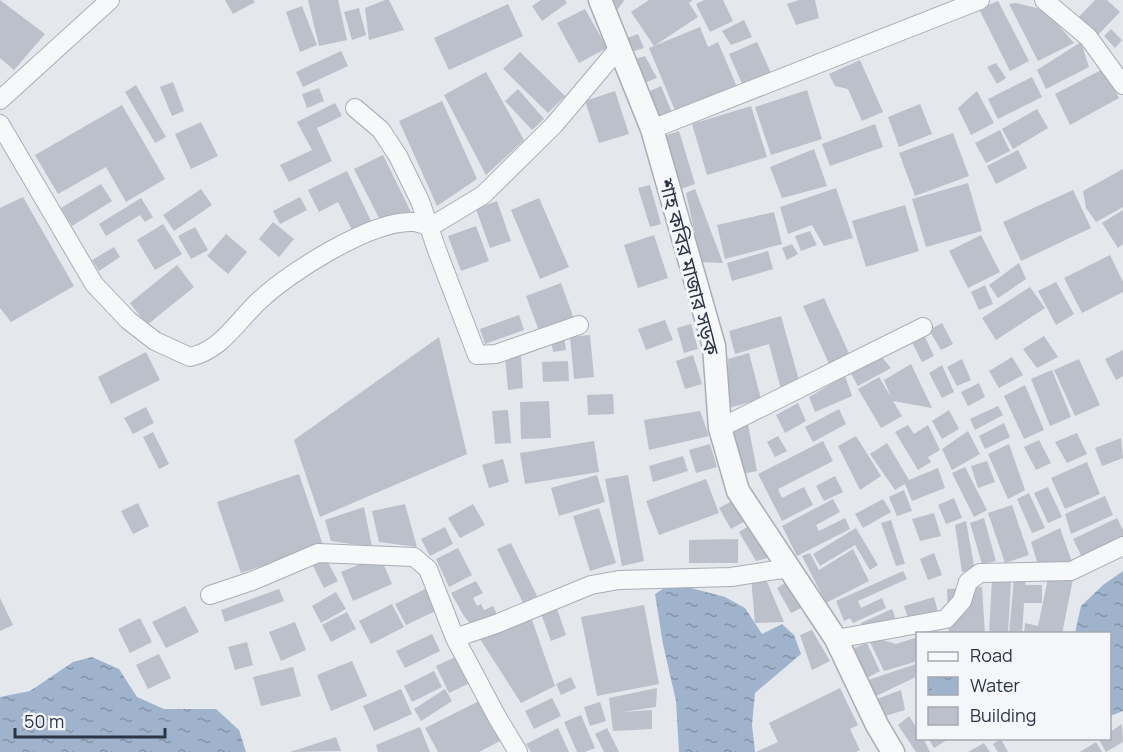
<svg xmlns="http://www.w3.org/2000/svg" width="1123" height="752" font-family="Manrope,'Noto Sans Bengali',sans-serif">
<defs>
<pattern id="water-ripples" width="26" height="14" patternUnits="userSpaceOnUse" patternTransform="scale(1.5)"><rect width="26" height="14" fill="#9fb4cc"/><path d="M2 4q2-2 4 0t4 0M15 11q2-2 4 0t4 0" fill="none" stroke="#8293a7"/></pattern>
</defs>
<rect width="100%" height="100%" fill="#e4e7ec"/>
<path fill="url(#water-ripples)" d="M1123,571V711L1110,716V634L1075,633L1081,606L1103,585Z
M672,583L725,597L745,608L762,634L782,624L794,635L801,654L755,693L752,725L755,752H679L676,701L663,644L655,594Z
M92,657L119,669L137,697L164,709H216L239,730L246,752H0V697L30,691L73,662Z"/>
<path fill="#bbc0ca" d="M0,0L45,34L14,70L0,58Z
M225,0H253L255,2L233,14Z
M308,0H338L347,40L319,46Z
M385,0H389L404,30L369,40L365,8Z
M541,0H565L567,3L542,21L532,6Z
M607,0H623L624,1L613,15Z
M649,0H693L689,3L698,17L654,46L631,12Z
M705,0H723L733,21L710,32L696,4Z
M799,0H815L819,18L796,25L787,4Z
M1095,0H1107L1120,12L1094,39L1075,21Z
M998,1L1029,61L1010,71L979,9Z
M1016,3L1041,9L1053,19L1074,43L1038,61L1009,4Z
M508,4L523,36L449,70L434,38Z
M302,6L317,45L300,52L286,12Z
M359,8L366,35L352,40L344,12Z
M585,9L607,48L579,63L557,23Z
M744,20L752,37L731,45L722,31Z
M700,27L708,47L718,42L737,87L676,113L649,48Z
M1111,29L1122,40L1115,48L1104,36Z
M638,34L644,48L631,52L624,39Z
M757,42L772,75L744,88L729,54Z
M1081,42L1089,67L1046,89L1037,70Z
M341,51L348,66L303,87L296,72Z
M520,52L565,96L548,113L503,69Z
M645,56L657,78L644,83L633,60Z
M860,60L883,112L862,121L848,89L835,86L829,74Z
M996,63L1006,78L997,84L987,67Z
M1103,69L1119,98L1070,125L1055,94Z
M486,72L524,140L486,175L444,95Z
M1032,77L1042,97L998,119L988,99Z
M173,82L184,111L172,116L160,87Z
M136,85L166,137L155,143L125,92Z
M661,86L673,115L656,120L648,92Z
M319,88L324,101L307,108L302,94Z
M518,89L544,119L532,130L505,101Z
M807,90L822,139L771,155L755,107Z
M615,91L629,134L599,143L585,101Z
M977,91L994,123L971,135L958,108Z
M442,101L477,179L437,206L399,121Z
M335,103L342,116L317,128L332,161L289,182L280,165L312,150L297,122Z
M920,104L932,134L899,147L888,117Z
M122,105L165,179L126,202L106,167L58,194L35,155Z
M751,106L767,157L707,175L692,124Z
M1037,109L1048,128L1013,149L1002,129Z
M201,122L218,156L191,169L175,134Z
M875,124L883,147L830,166L822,144Z
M1000,130L1010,151L986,163L975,143Z
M679,131L695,184L681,189L664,136Z
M953,133L969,176L915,196L899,153Z
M814,149L827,186L782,198L770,167Z
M1018,150L1027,168L996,184L987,166Z
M383,155L411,212L379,218L354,169Z
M1123,169V207L1096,222L1086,208L1083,191Z
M347,171L371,221L352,230L338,202L319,212L308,190Z
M968,183L982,231L926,247L912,199Z
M101,184L112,201L72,226L61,208Z
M650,185L661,224L650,227L638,188Z
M836,188L853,238L824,246L812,225L788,234L780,207Z
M201,189L212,205L174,231L163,215Z
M695,189L723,263L701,262L686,193Z
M1073,190L1091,228L1021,261L1003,222Z
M23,197L74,286L11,322L0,308V208Z
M300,197L307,210L280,224L273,211Z
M141,198L153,217L145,222L140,215L106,236L99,224Z
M539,198L569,267L540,279L511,210Z
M497,201L511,241L490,248L476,209Z
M905,205L919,251L866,267L852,221Z
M1123,210V244L1118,248L1102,223Z
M774,212L782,244L725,259L717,225Z
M273,222L294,239L279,257L259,239Z
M163,224L182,254L155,270L137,240Z
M476,226L489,261L461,271L448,236Z
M195,227L208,250L191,259L178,236Z
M810,231L817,245L801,251L795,236Z
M226,234L247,252L228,274L207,256Z
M654,235L668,278L638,288L624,245Z
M981,235L1000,272L968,288L949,251Z
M792,244L798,254L787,260L782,248Z
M114,247L120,257L99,271L92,260Z
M768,251L773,269L732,281L727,263Z
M1110,255L1123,282V292L1082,313L1064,278Z
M1019,263L1026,279L998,298L989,285Z
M177,265L194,287L147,325L130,303Z
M1056,282L1074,314L1056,325L1038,291Z
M561,283L574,319L539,331L526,296Z
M985,285L993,304L979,310L971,292Z
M1030,287L1045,308L996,340L982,318Z
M824,298L851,358L830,366L803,306Z
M519,315L524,330L485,344L480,329Z
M781,316L800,384L781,389L769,344L735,354L729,331Z
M665,320L673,340L646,350L638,329Z
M942,323L953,344L941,350L929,330Z
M691,324L698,349L684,353L677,328Z
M923,333L934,356L922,362L911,340Z
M590,335L594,377L574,379L570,337Z
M1044,336L1058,357L1037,368L1023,349Z
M439,337L467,454L320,517L294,440Z
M564,337L566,350L553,352L551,338Z
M1123,350V376L1116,380L1105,359Z
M146,352L160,380L111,404L98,377Z
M749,353L761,399L729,408L728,359Z
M521,355L523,388L508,390L505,356Z
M693,355L702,384L685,389L676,361Z
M881,356L891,368L858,386L850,372Z
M1012,357L1023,375L999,388L989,371Z
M962,359L971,380L957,386L947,367Z
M1079,359L1100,405L1075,416L1054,370Z
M568,361L569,381L543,382L542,362Z
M911,364L932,408L893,401L902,416L881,428L858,389L879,377L891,397L884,380Z
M942,365L954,392L942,398L929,373Z
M1052,370L1071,417L1050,426L1031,379Z
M845,376L852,396L815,412L809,397Z
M979,383L985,397L968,406L961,392Z
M1025,385L1044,430L1024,439L1004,396Z
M613,394L614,414L588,415L587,395Z
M549,401L551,438L521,439L520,402Z
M798,403L806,421L785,433L776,415Z
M998,406L1003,415L975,430L970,419Z
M146,407L154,423L133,434L124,418Z
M839,409L846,424L813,442L805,427Z
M508,410L511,443L495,444L492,411Z
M949,410L959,429L942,439L932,421Z
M700,411L709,436L649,450L644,420Z
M1004,423L1010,437L985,449L979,436Z
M748,424L757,471L742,474L733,427Z
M908,425L914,434L928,425L940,450L928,457L931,462L918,470L895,432Z
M968,431L980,454L952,470L942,449Z
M153,432L169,464L159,469L143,437Z
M1077,433L1087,454L1067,463L1055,442Z
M778,436L787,451L775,457L767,442Z
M856,436L881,476L860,490L838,446Z
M1121,438L1123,458L1102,466L1095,448Z
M1039,440L1051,463L1036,470L1024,447Z
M594,441L599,472L525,484L520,453Z
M823,441L833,461L778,489L782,498L804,487L813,505L782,521L758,474Z
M887,443L909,480L938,468L945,488L912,501L905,484L895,490L870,454Z
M710,444L717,467L696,473L689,450Z
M1009,444L1025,490L1008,499L988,454Z
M683,456L688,471L653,482L649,466Z
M503,459L509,482L489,488L482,465Z
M987,461L995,482L978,488L971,466Z
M1087,462L1100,494L1065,509L1051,478Z
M965,467L987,510L974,517L952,473Z
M299,474L323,545L241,573L217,502Z
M597,475L605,502L559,516L551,488Z
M628,475L644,561L622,566L605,479Z
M835,476L843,492L824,501L816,486Z
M706,479L719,513L659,535L646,501Z
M1048,487L1062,517L1048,523L1034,493Z
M904,490L912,511L897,516L889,497Z
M1029,493L1045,528L1032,533L1017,499Z
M1105,496L1113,515L1071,534L1065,514Z
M954,498L962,518L946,524L938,505Z
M736,499L747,520L731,529L719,508Z
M833,499L840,512L816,525L819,531L845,518L850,529L797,556L782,526Z
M883,499L891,512L863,528L855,514Z
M138,503L149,526L133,534L121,511Z
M405,504L417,547L379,542L372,511Z
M473,504L485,525L460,538L448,518Z
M1012,505L1029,555L1005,563L988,513Z
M364,507L372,547L331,541L325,520Z
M599,508L616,563L590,571L573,516Z
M934,513L941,536L920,541L912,519Z
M984,518L996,561L982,564L970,523Z
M1117,518L1123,530V537L1082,557L1073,539Z
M891,520L905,564L896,566L881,523Z
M966,521L975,571L962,572L955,525Z
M752,524L772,557L756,561L739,532Z
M445,527L453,544L430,556L421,539Z
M856,528L878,565L870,570L855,545L820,566L813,554Z
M1060,528L1073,565L1039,568L1031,542Z
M738,539V563H689V540Z
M511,543L537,596L523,603L497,549Z
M458,548L472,575L449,587L436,559Z
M853,549L869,581L826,603L802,556L810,553L819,570Z
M934,553L942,575L928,580L920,559Z
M380,556L392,584L353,601L341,572Z
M325,557L338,581L324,588L312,564Z
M903,571L907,579L858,601L861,608L882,598L886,608L853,623L850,618L844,621L836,601Z
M1049,574L1073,579L1062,634H1024L1025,623L1038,626Z
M751,577H765L784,622L755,623Z
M992,579L1011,580L1008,634H989Z
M1014,579H1026L1025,585H1042V603H1024L1022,634H1009Z
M476,581L483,593L473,598L477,606L481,604L484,610L493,606L498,616L472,626L464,616L451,593Z
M788,581L803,607L791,613L777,588Z
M431,586L442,608L406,625L395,604Z
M982,587L985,634H949L947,589Z
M279,589L284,601L225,622L221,610Z
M336,592L346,609L321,623L312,606Z
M934,597L939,616L910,624L904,606Z
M0,598L13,625L0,631Z
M392,604L404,627L371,644L359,621Z
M644,605L659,684L597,696L581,617Z
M185,606L199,632L166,648L152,622Z
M556,606L566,635L551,641L540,611Z
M892,609L898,625L864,635L861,623Z
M347,612L356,629L331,642L322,625Z
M531,617L555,686L521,703L478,636Z
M140,618L152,642L130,653L118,629Z
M295,622L306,650L281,661L269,632Z
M812,630L830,661L812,670L800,635Z
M432,634L440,651L405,668L396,651Z
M918,637V661L884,671L870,642L879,639L896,644Z
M247,642L253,665L235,670L228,647Z
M867,643L880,671L867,678L854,648Z
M159,654L171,678L148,689L136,665Z
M459,655L472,682L449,693L436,666Z
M352,661L367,696L331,711L317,675Z
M916,664V677L876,696L868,680Z
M293,667L301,696L261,706L253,677Z
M434,671L442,687L412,702L404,686Z
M571,677L576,688L561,695L556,684Z
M657,688L656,707L622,712L652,710V729L613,731L609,698Z
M840,688L858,725L850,729L860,750L856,752H756L778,742L769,723Z
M401,689L412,714L374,731L363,706Z
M445,689L452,701L421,721L414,709Z
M901,690L905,710L885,716L877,699Z
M552,698L561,716L534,729L525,711Z
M479,701L500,741L479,752H438L425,728Z
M600,702L606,721L590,726L584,707Z
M581,715L595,748L585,752H577L564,722Z
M909,716L918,730V738H923L930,752H916L898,725Z
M1122,724L1123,742L1106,752L1098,738H1110V732Z
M420,727L430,752H378L376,745Z
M558,728L569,752H531L526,744Z
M607,728L619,752H604L595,734Z
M336,737L341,751L290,752Z
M928,738H950L934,748Z
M1001,739L1008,752H998L993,744Z
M1096,742L1102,752H1080Z
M984,743L990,752H968Z"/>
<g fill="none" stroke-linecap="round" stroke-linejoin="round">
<defs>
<path id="minor" d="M1044,0L1088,37L1123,85
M0,100L110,0
M355,108L381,130L398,156L420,201L438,253L477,355L496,354L579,325
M0,124L94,284L128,320L155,341L190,357C222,350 237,321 260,300C290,272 371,220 413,222C418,222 425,225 430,227L483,195L554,125L619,48
M652,129L980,0
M720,428L923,327
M210,595L252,581L318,553L414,557L428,569L455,638L497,717L518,752
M455,638L496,624L591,585L619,580L731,577L789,568
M836,639L946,619L962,601L968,582L980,573L1071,571L1123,546"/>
<path id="tertiary" d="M600,0L652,129L714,346L720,428L738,491L836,639L877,725L893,752"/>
</defs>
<use href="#minor" stroke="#a9aeb7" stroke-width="20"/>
<use href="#tertiary" stroke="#a9aeb7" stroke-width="25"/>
<use href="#minor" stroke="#f7f8fa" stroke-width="18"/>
<use href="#tertiary" stroke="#f7f8fa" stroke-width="22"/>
</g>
<g text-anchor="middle" stroke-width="6" stroke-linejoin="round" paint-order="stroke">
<g font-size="20" fill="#2b3445" stroke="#f4f6f9">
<text transform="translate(689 267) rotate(75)" y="7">শাহ কবির মাজার সড়ক</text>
</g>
</g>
<rect x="916" y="632" width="195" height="108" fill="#f4f6f9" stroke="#a4a8b1" stroke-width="1.5"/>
<rect x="928" y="652" width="30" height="9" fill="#f7f8fa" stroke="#a4a8b1" stroke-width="1.5"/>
<text x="970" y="662" font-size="18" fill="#2b3445">Road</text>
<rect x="928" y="677" width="30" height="18" fill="url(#water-ripples)" stroke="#a4a8b1" stroke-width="1.5"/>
<text x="970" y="692" font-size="18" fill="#2b3445">Water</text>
<rect x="928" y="707" width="30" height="18" fill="#bbc0ca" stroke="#a4a8b1" stroke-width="1.5"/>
<text x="970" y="722" font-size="18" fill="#2b3445">Building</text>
<path d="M15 728v9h150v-9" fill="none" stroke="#2b3445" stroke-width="3"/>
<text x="24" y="728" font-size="18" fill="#2b3445" stroke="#f4f6f9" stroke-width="4.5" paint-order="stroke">50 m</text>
</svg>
